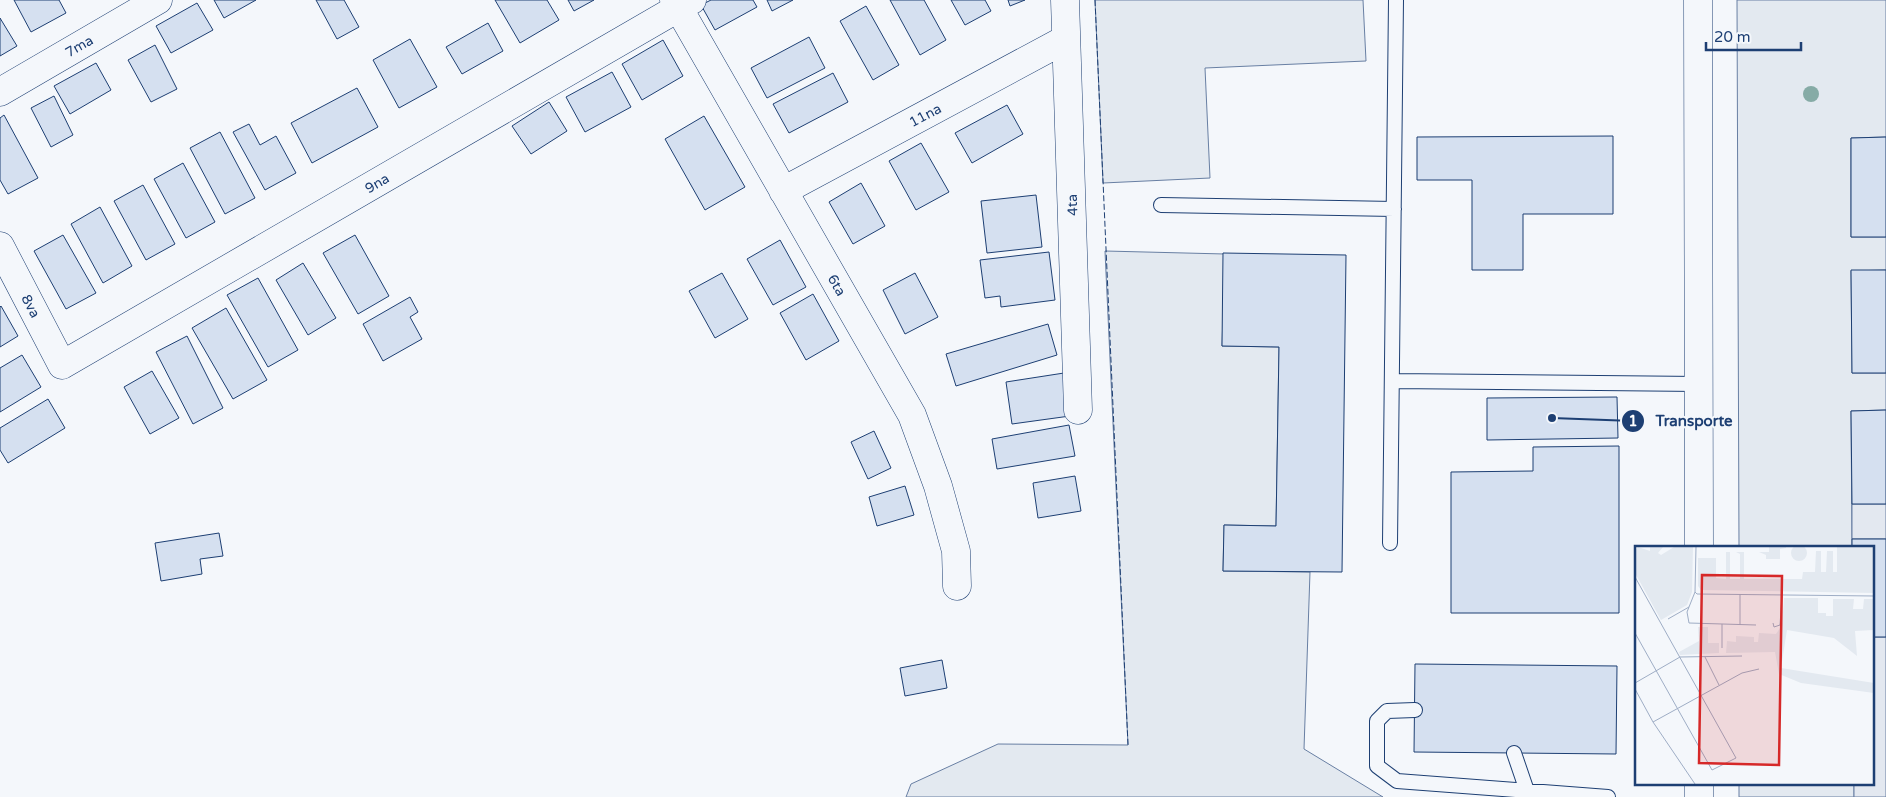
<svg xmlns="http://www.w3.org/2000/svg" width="1886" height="797" font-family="'Varela Round',sans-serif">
<rect width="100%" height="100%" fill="#f4f7fb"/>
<path fill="#e3e9f0" stroke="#687fa3" d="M1095,0H1363L1366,61L1205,68L1210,178L1103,183Z
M1737,0H1886V137L1851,138V237H1886V270L1851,271L1852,373H1886V410L1851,411L1852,547H1739Z
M1105,251L1225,254L1222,346L1279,347L1276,526L1224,525L1223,571L1310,572L1304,749L1383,797H906L911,784L998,744L1128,745Z
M1739,783H1854V797H1739Z"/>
<path fill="#e3e8f0" stroke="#687fa3" d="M1852,504H1886V539H1852Z
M1872,637H1886V797H1854V783H1872Z"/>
<path fill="#d5e0f0" stroke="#1d3f73" d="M14,0H59L66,13L31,32Z
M214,0H256L224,18Z
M316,0H344L359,27L337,39Z
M495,0H547L559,20L520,43Z
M568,0H594L574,11Z
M711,0H753L757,7L715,30L701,5Z
M767,0H793L772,11Z
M890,0H924L946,40L920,55Z
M951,0H985L991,11L965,25Z
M1008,0H1025L1010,6Z
M197,3L213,30L171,53L156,26Z
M866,6L899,65L873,80L840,21Z
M0,18L17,46L0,56Z
M488,23L503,51L462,74L446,47Z
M809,37L825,68L767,98L751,68Z
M410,39L437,87L399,108L373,60Z
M663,40L683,76L642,100L622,64Z
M155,45L177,89L151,102L128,60Z
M96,63L111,90L70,114L54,86Z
M612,72L631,107L585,132L566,97Z
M833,73L848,102L789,133L773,104Z
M357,88L378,127L312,163L291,123Z
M54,96L73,135L51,147L31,108Z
M549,102L567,131L531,154L512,126Z
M1007,105L1023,134L972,163L955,133Z
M4,115L38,178L8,194L0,180V118Z
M704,116L745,187L705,210L665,139Z
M249,124L260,145L276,136L296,173L265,190L233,132Z
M220,132L255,198L225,214L190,148Z
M1613,136V214H1523V270H1472V180H1417V137Z
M1886,137V237H1851V138Z
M921,143L949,192L916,210L889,161Z
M183,163L215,222L186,238L154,179Z
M861,183L885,226L853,244L829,202Z
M143,185L175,244L146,260L114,201Z
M1036,195L1042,247L987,253L981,201Z
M100,207L132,266L103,283L71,224Z
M63,235L96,293L66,309L34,251Z
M355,235L389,296L358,314L323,253Z
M780,240L806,287L773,305L747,259Z
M1049,252L1055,300L1001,307L1000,296L985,298L980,260Z
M1223,253L1346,255L1342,572L1223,571L1224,525L1276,526L1279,347L1222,346Z
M303,263L336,318L308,335L276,280Z
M1851,270H1886V373H1852Z
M722,273L748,319L715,338L689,291Z
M915,273L938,317L905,334L883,290Z
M258,278L298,350L268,367L227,295Z
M813,294L839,341L806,360L780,313Z
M410,297L418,312L410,317L422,339L383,361L363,324Z
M1,306L18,336L0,347V307Z
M226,308L267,380L233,399L192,328Z
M1048,324L1057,355L956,386L946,354Z
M187,336L223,408L193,424L156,352Z
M22,355L41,387L0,412V368Z
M152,371L179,418L150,434L124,387Z
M1064,373L1070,416L1012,424L1006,382Z
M1617,397L1618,438L1487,440V398Z
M48,399L65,428L8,463L0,450V428Z
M1886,410V504H1852L1851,411Z
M1069,425L1075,456L997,469L992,439Z
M874,431L891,468L868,479L851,442Z
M1619,446V613H1451V472L1533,471V447Z
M1075,476L1081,511L1038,518L1033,483Z
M905,486L914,515L877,526L869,497Z
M219,533L223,556L200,559L202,574L161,581L155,543Z
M1852,539H1886V637H1872V547H1852Z
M942,660L947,688L905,696L900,668Z
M1415,664L1617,666L1616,754L1414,752Z"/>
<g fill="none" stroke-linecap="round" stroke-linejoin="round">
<defs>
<path id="lane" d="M1161,205L1394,209
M1392,381L1699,384
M1390,543L1396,0
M1415,710L1387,711L1377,721V766L1397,781L1608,797
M1514,753L1527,791"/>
<path id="street" d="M674,0L912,415L938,486L956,551L957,586
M1065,0L1078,410
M1698,0L1699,547
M0,92L158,0
M783,191L1066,39
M0,246L62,365L692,0
M1699,783V797"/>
</defs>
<use href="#lane" stroke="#1d3f73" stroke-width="16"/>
<use href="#street" stroke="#1d3f73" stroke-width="29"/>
<use href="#lane" stroke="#f4f7fb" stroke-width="14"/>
<use href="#street" stroke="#f4f7fb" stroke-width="28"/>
<path stroke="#1d3f73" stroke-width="1" stroke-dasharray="6 2.5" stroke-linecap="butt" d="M1095,0L1128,745"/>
</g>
<circle fill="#86aba6" cx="1811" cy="94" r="8"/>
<g text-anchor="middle" stroke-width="4" stroke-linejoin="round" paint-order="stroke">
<g font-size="14" fill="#1d3f73" stroke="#f4f7fb">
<text transform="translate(79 46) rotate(-30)" y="5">7ma</text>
<text transform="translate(925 115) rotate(-28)" y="5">11na</text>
<text transform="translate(377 183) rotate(-30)" y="5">9na</text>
<text transform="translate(1072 205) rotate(-92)" y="5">4ta</text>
<text transform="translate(837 285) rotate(60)" y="5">6ta</text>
<text transform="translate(31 306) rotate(62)" y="5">8va</text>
</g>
</g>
<g transform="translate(1635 546)">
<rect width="239" height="239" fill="#f4f7fb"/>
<path d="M156 7a8 8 0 1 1 16 0a8 8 0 1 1-16 0ZM3,1L15,5V1H28L23,7L26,9L39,1H58L57,46L52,59L26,74L0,27V5ZM134,1H151V2L145,3V13H131V9L124,6H134ZM190,1H239V47L66,44L63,40V12H81V32L91,33V6H95V33H105V8L101,6H109V33H167L168,26H180L181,5H186V26H191L192,5H198V26H202V1ZM149,52H183V67H191V70H198V53H219L218,63H228L229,53H239V84L220,85L222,110L199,92L152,84L146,122L239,137V147L166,137L144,128L140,106L91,107L92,95L101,96V90L119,91V96H123L124,87L141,88L147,79ZM63,81H73V97H84V107L45,109L44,106L64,95Z" fill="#e3e9f0"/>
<path fill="none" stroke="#9eadc5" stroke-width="1" d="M61,1L60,46L62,48L239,50M0,31L101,212L77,224L0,87M60,46L52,66L54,77L121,79M33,73L54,61M138,77L139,81L145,79L147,49M105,79V48M87,102V78M70,111L84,139M0,137L45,111L107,110M0,143L18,176L60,238M18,176L107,127L124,123"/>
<path fill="#d62828" fill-opacity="0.15" stroke="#d62828" stroke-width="2.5" d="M67,29L147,30L144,219L64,217Z"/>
<rect width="239" height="239" fill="none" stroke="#1d3f73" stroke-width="2.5"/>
</g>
<path fill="none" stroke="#1d3f73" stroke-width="2" d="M1552 418L1633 421"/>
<g fill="#1d3f73" stroke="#f4f7fb" stroke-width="2">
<circle cx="1552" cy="418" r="5"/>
<circle cx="1633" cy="421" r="12"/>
</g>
<g font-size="15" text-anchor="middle" font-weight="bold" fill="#fff">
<text x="1633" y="426">1</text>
</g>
<g font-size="15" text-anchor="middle" font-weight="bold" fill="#1d3f73" stroke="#f4f7fb" stroke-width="4" stroke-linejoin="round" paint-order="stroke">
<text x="1694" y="426">Transporte</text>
</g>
<path d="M1706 42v8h95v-8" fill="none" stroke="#1d3f73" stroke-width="2.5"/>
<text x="1714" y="42" font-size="15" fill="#1d3f73" stroke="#f4f7fb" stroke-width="4" paint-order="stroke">20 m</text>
</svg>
